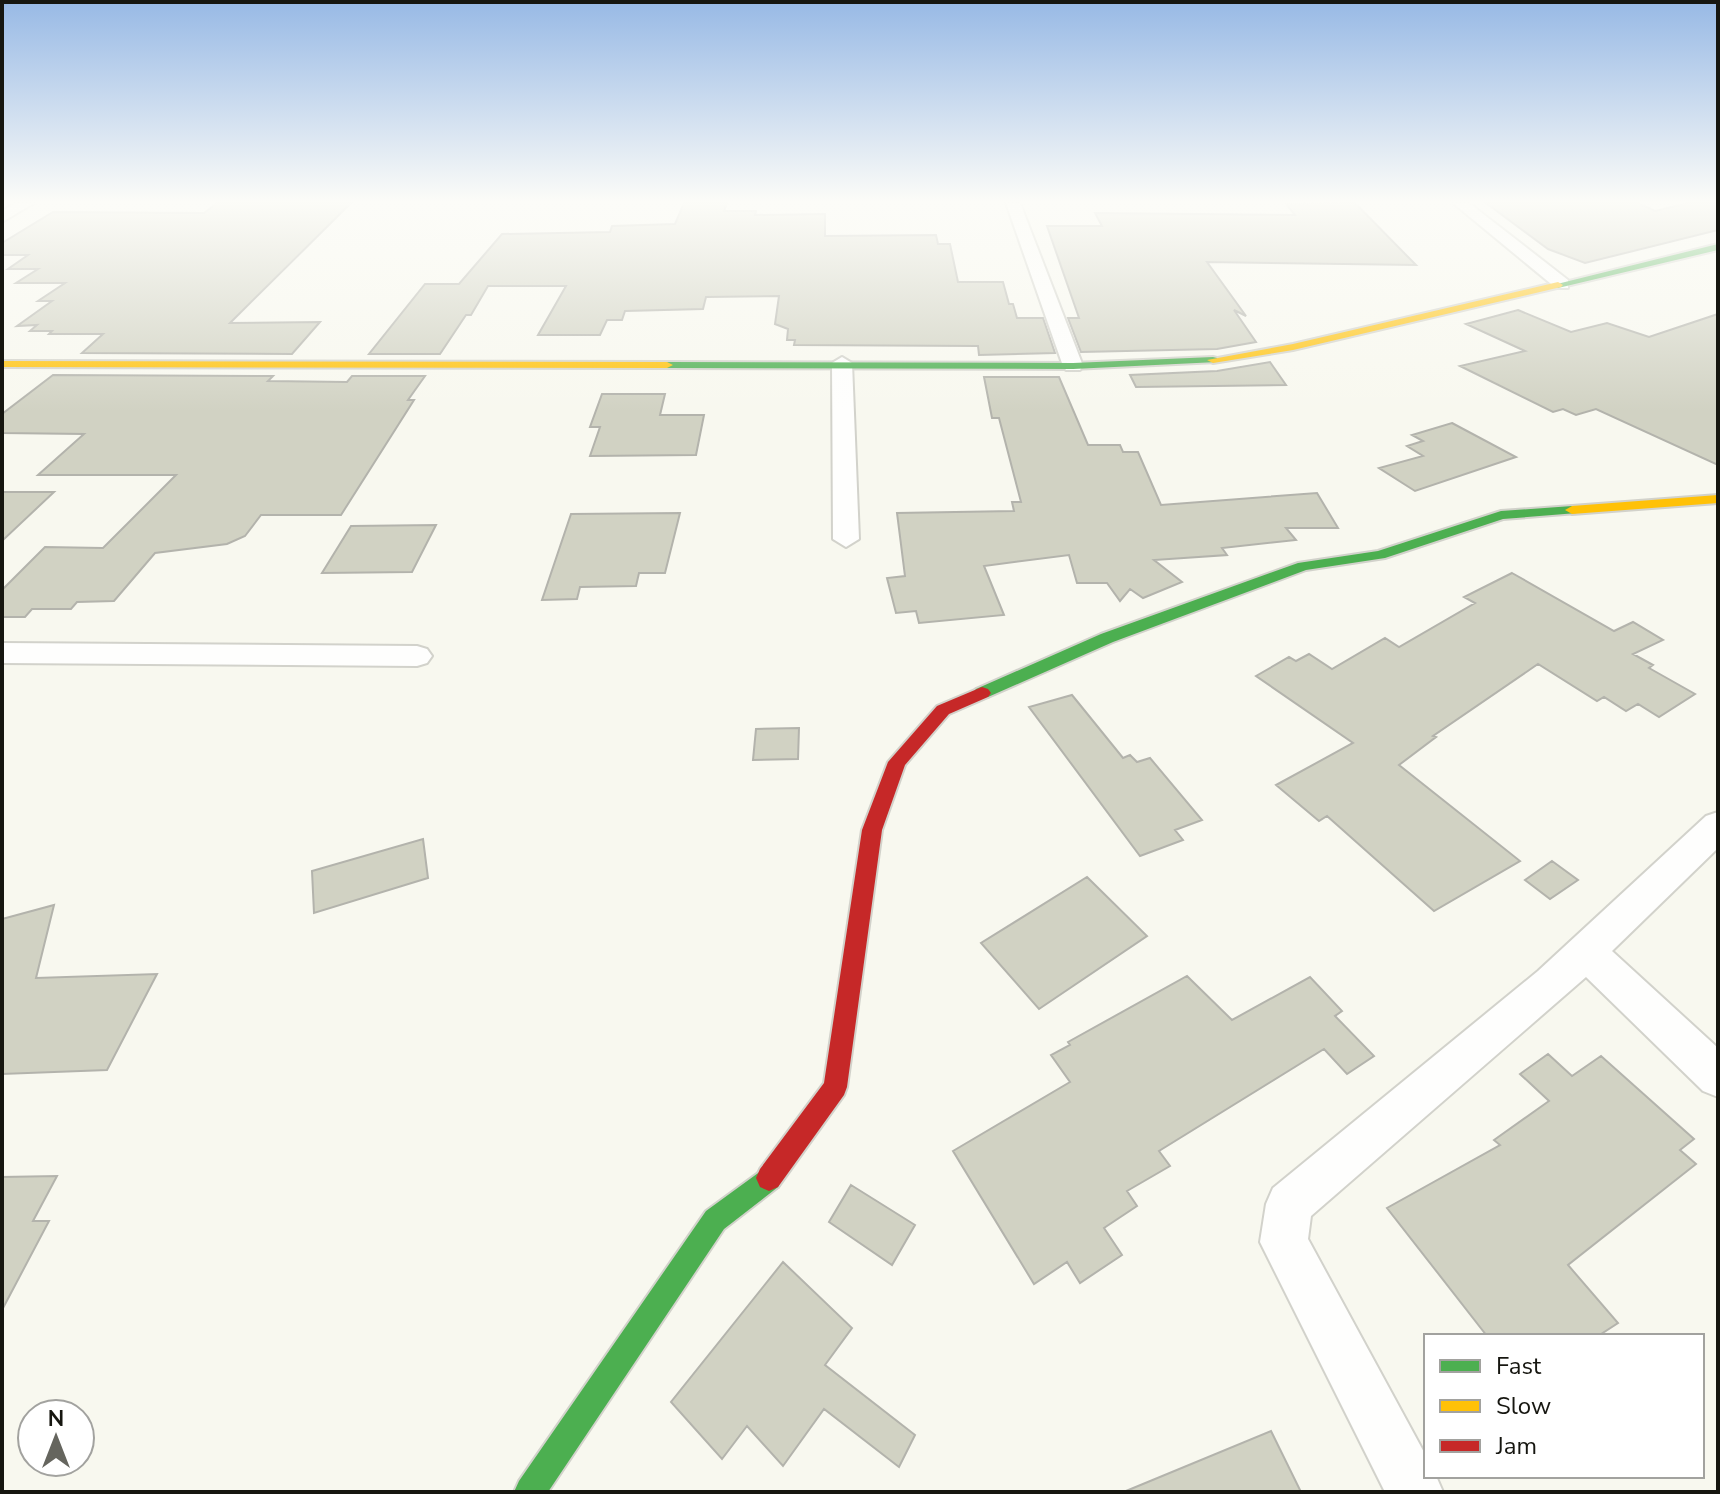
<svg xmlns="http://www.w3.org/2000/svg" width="1720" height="1494" font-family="'Nunito Sans',sans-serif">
<rect width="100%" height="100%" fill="#f8f8ef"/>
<path fill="#d1d2c3" stroke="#b3b3ac" stroke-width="2" d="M217,203H351L230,323L320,322L292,354L82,353L103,334H49L52,331H30L37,325L17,326L52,301H38L65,283H16L38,269H8L28,255H2V243L53,212L204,213Z
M684,203H727L724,211H756L755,215L825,214V236L936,235L938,244H950L958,282H1003L1009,304H1013L1017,318H1043L1055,353L979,355L978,346L794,345L795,340H787L788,329L775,324L779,296L706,297L703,309L625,311L622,320H607L600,335H538L566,286H488L471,315H466L440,354H369L425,284H459L502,234L610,232L612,226L675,224Z
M1355,203L1416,265L1207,262L1246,316L1234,310L1256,342L1217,349L1081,352L1068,318H1079L1047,226H1102L1095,213L1295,215L1286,204Z
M1486,203H1638L1655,211L1688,203H1718V230L1585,263L1548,249Z
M1518,310L1571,332L1607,323L1649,337L1718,314V465L1596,409L1576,415L1563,409L1553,412L1460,366L1525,351L1466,324Z
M1270,362L1286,385L1136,387L1130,375L1217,371Z
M53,375L273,376L268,381L347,382L352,376H425L408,400H414L341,515H261L245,536L227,544L155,553L114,601L77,602L71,609H32L25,617H2V590L45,547L103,548L176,475H38L84,434L2,433V414Z
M984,377H1059L1088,445H1120L1123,452H1138L1161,505L1317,493L1338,528H1286L1296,540L1222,548L1227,555L1154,560L1182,582L1143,598L1130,589L1120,601L1107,583H1077L1069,555L984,566L1004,615L919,623L916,611L896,613L887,578L905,576L897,513L1014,511L1012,502H1021L999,418H992Z
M602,394H665L660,415H704L696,455L590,456L600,427H590Z
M1452,423L1516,457L1415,491L1379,468L1423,456L1407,446L1423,441L1412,435Z
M2,492H54L2,541Z
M680,513L665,573H639L636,586L580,587L577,599L542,600L571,514Z
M436,525L412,572L322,573L351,526Z
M1512,573L1614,631L1633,622L1663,640L1633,654L1653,665L1649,668L1695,694L1659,717L1638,704L1626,711L1604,697L1597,701L1538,664L1433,736L1436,737L1399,765L1520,861L1434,911L1327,816L1319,821L1276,785L1353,743L1256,676L1289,657L1296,661L1309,654L1332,669L1385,638L1399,647L1475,603L1464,597Z
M1072,695L1123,758L1130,755L1137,762L1150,758L1202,820L1175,830L1183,840L1140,856L1029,707Z
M799,728L798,759L753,760L756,729Z
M423,839L428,878L314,913L312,871Z
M1552,861L1578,880L1550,899L1525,880Z
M1087,877L1147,936L1039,1009L981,943Z
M54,905L36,978L157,974L107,1070L2,1074V919Z
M1187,976L1232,1020L1310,977L1342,1011L1335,1016L1374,1056L1347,1074L1324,1049L1159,1151L1170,1166L1127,1191L1137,1206L1104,1228L1122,1255L1080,1283L1067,1262L1034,1284L953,1151L1070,1082L1051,1055L1070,1045L1068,1042Z
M1548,1054L1572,1076L1601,1056L1694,1139L1680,1150L1696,1164L1568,1265L1618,1323L1598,1336H1487L1387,1208L1500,1145L1494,1140L1549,1101L1520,1074Z
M57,1176L33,1221H49L2,1310V1177Z
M851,1185L915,1225L892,1265L829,1222Z
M783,1262L852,1328L825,1365L915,1435L899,1467L824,1409L783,1466L747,1426L722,1459L671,1402Z
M1271,1431L1301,1492H1126V1491Z"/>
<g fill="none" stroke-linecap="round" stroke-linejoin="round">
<defs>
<path id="street" d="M16,203H34L2,222V211Z
M1006,203H1020L1083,366L1080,370H1066L1063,366Z
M1453,203H1469L1568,280V288H1556Z
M842,357L852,363L859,539L846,547L833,539L832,363Z
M2,643L417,646L427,649L432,656L427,663L417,666L2,663Z
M1718,812V848L1612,951L1718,1048V1097L1703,1091L1586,977L1311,1216L1308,1239L1426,1456V1476H1436L1443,1492H1385L1260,1242L1266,1204L1273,1188L1538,971L1706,816Z"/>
<path id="fast" d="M1718,244V250L1558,288L1553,285Z
M1213,357L1217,358V362L1073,369L667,368L661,365L667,362L1073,363Z
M1572,506L1577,507V513L1503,519L1385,558L1306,570L1113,642L988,697H976L973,693L976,689L1101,634L1298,563L1378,551L1501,511Z
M769,1165L778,1169L782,1178L778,1187L724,1229L548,1492H514L519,1481L706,1211Z"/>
<path id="slow" d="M1558,282L1563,285L1561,287L1293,350L1213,363L1207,360L1293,344Z
M2,361L667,362L673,365L667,368L2,367Z
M1718,495V503L1572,514L1565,510L1572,506Z"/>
<path id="jam" d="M982,687L988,689L991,693L988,697L949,714L905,765L882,830L847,1087L844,1095L778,1187L769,1191L760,1187L756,1178L760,1169L824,1083L862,830L888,762L937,706Z"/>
</defs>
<use href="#street" stroke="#d2d2cb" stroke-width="4"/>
<use href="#fast" stroke="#d2d2cb" stroke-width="4"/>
<use href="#slow" stroke="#d2d2cb" stroke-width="4"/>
<use href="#jam" stroke="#d2d2cb" stroke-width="4"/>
<use href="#street" fill="#fefefd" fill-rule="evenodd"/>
<use href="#fast" fill="#4caf50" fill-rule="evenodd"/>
<use href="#slow" fill="#ffc107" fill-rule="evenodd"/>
<use href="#jam" fill="#c62828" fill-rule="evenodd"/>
</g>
<linearGradient id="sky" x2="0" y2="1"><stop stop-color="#97b9e5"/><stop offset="0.49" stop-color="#fcfcf8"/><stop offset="1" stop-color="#fcfcf8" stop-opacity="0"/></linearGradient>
<rect width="1720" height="412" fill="url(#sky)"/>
<rect width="1720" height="1494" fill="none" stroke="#161610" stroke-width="8"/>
<rect x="1424" y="1334" width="280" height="144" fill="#ffffff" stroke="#a2a29f" stroke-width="2"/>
<rect x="1440" y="1360" width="40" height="12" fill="#4caf50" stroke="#a2a29f" stroke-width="2"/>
<text x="1496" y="1374" font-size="24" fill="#161610">Fast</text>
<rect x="1440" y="1400" width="40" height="12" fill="#ffc107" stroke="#a2a29f" stroke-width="2"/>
<text x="1496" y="1414" font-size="24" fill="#161610">Slow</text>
<rect x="1440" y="1440" width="40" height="12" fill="#c62828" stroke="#a2a29f" stroke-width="2"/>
<text x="1496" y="1454" font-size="24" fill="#161610">Jam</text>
<g transform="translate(56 1438)"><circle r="38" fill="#ffffff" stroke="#a2a29f" stroke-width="2"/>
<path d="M0-6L14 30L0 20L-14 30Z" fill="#65655e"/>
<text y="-12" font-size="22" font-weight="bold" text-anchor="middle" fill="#161610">N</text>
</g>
</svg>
